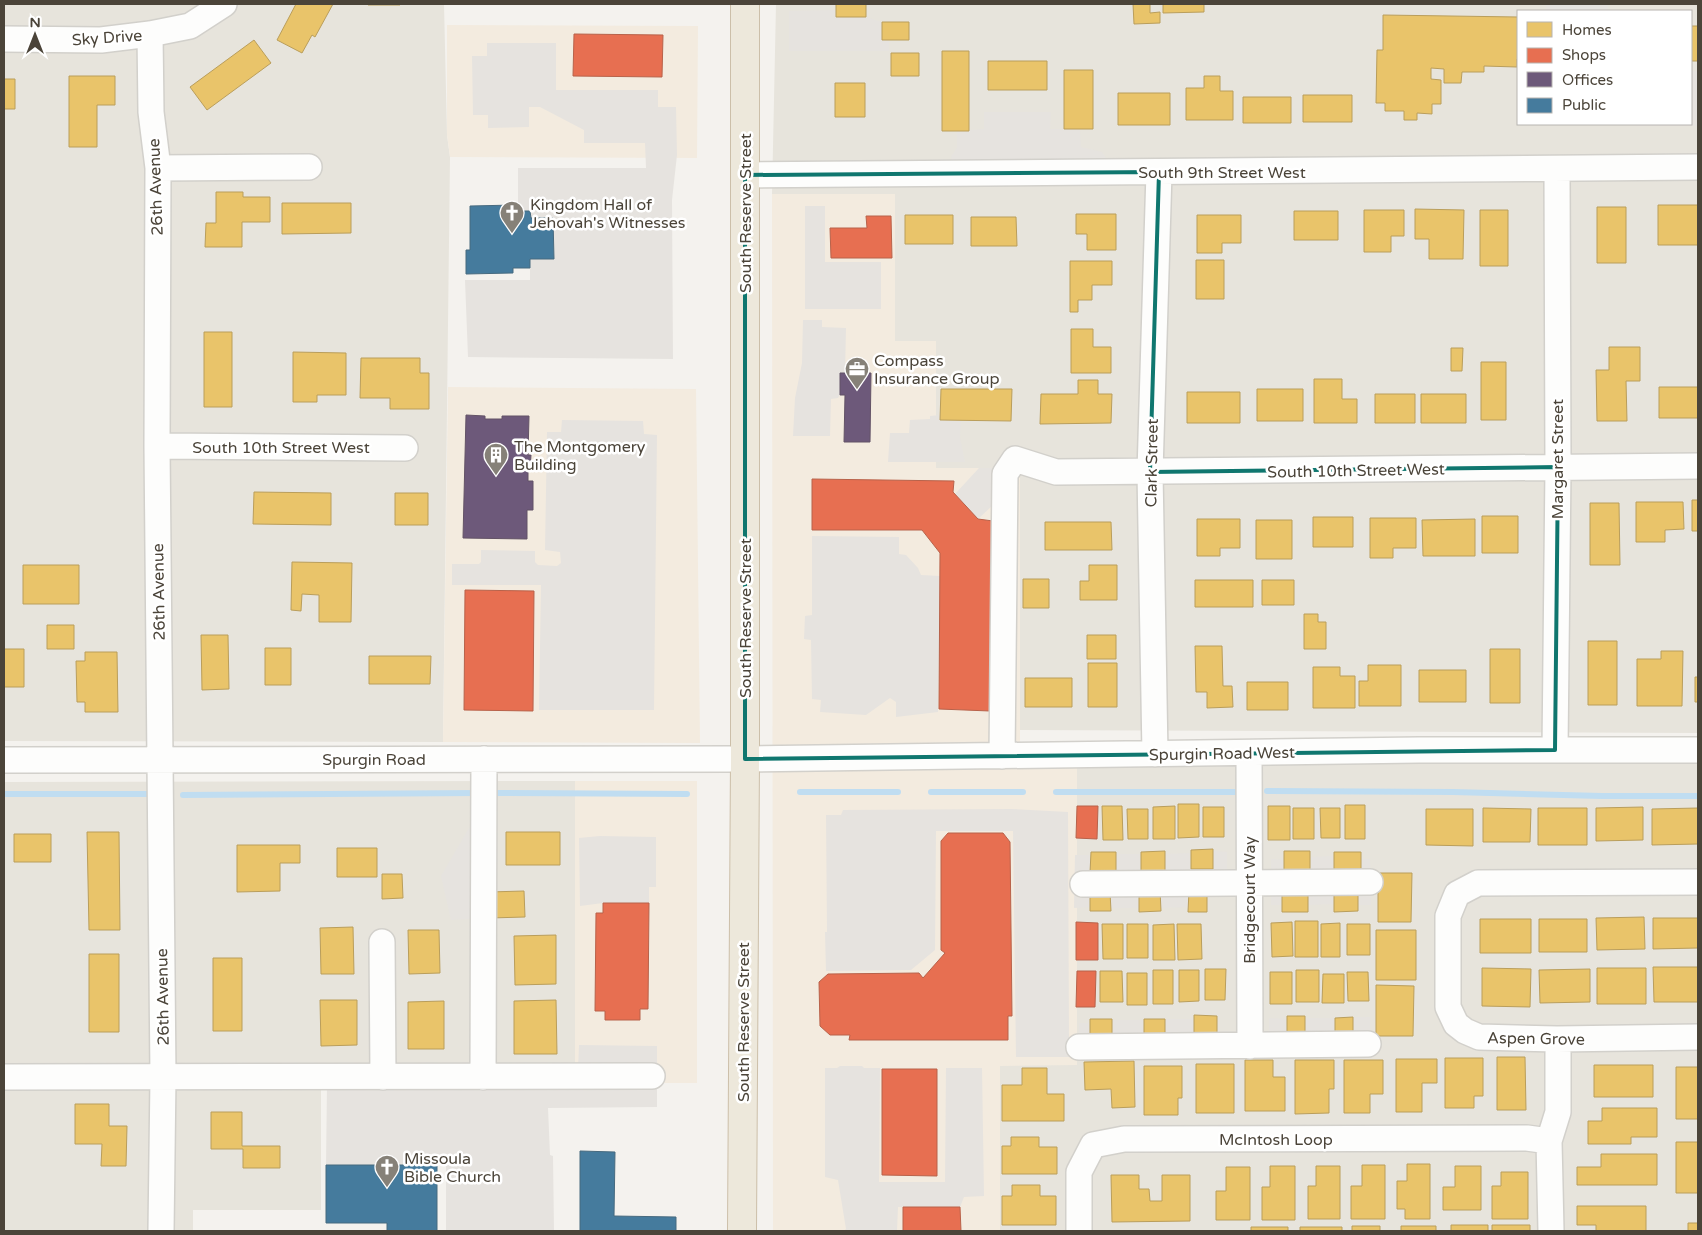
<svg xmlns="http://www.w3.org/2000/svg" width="1702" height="1235" font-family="'Varela Round',sans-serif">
<rect width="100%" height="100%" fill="#f4f2ee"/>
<path fill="#e7e4dc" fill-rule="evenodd" d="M4,4H444L447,135L450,157L443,742L4,741Z
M776,4H1698V733L1020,730V468H936V342L895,341V195L772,194ZM1518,11H1691V124H1518Z
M1698,758V1231H1000V1065H1077V764Z
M575,781V1066L321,1067V1210H193V1231H4V782Z"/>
<path fill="#f3ebdf" d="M447,25L698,26L697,158L450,157L447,135Z
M772,194H895V341H936V468H1020V763L1077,764V1065L1000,1066V1231H773Z
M448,387L696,389L700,743L443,742Z
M575,781H697V1083H575Z"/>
<path fill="#e6e3df" d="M1546,4H1608V11H1546Z
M836,10V17H866L882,22V40H889V51H789V11Z
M487,43H556V90H658V107H676L677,155L672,200L673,359L468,357L465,280H530V259H554L553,218H531L530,211H518V168H646L645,143H584V130L540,107H529V127L488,128V115H473L472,56H487Z
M1691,71H1698V126H1636V124H1691Z
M984,112H1051L1050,129H1080L1081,147L1102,152L1109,162H950L952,155L957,148V131L984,129Z
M805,206H825V262H881V309H805Z
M803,320H822V327L846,328L845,373H840V395L838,398L831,399L830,436H793L795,398L802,363Z
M940,415L961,420L960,438L965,462H888L890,433H909L910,420L930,419V416Z
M562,420L643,421L644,434L657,435L654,710H539L541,585H452V564H479L481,562V550L535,551V562L538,565L557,566L561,563L560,552L545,550L547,432H561Z
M979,468H1016L993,505L978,519L955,494Z
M812,536L899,537V554L906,555L918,568L921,575L940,576L938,712L896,717V702L890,698L866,715L820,712L821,700L812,699L811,640L804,639L805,616L812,615Z
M1011,809L1068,812L1069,1040L1075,1057H1016L1013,831H936L935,950L911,970L826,971L825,932H827L826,815H841L843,810Z
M494,826L490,918L451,920L441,876L469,828Z
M600,836L656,837V887H649V903H603L580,906L579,838Z
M1213,851L1227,852V891H1189L1188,907L1161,908L1160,890L1139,908H1111L1110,892H1090V907L1074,908L1075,855H1091L1090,873L1116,854H1141V872L1165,871V854L1191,853V869H1213Z
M1334,856V874L1361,875V859H1370L1371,905H1358V891L1334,904L1308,905V891L1282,905H1271V859L1284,860L1310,875L1311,857Z
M1353,1017H1370V1054H1269V1018L1287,1019V1034H1305L1306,1018H1335V1034Z
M1165,1019H1194V1037L1079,1056V1023H1090V1038L1112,1037V1020H1144V1035H1165Z
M579,1045L657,1046V1107L548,1108L550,1155L553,1156L554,1231H446V1165H326L327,1085L578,1070Z
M840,1066H862L864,1068H880L879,1182H945L946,1068H982L984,1196L964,1197L960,1207H898L897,1231H844L846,1229L838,1180L825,1177V1068H837Z"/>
<path fill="#e9c46a" stroke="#ba9e5b" d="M296,4H333L315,37L312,35L302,53L277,40Z
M368,4H400V5H368Z
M836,4H866V17H836Z
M1133,4H1150V13L1160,12V23L1134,24Z
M1163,4H1204V12L1163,13Z
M1383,15L1518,17V59H1517V67L1484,66V72H1462L1461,83H1444V69L1431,68V79L1441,80V104H1432V114L1417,113V120H1404V111H1385V103H1376L1377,50H1383Z
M882,22H909V40H882Z
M1691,26H1698V61H1691Z
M254,40L271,63L207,110L190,87Z
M942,51H969V131H942Z
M891,53H919V76H891Z
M988,61H1047V90H988Z
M1064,70H1093V129H1064Z
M69,76H115V105H97V147H69Z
M1204,76H1220V91H1233V120H1186V88H1204Z
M4,79H15V109H4Z
M835,83H865V117H835Z
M1118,93H1170V125H1118Z
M1303,95H1352V122H1303Z
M1243,97H1291V123H1243Z
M216,192H243V197H270V222H242V247H205L206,223H216Z
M282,203H351V233L282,234Z
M1658,205H1698V245H1658Z
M1597,207H1626V263H1597Z
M1415,209L1464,210L1463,259H1429V239H1415Z
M1364,210H1404V236H1391V252H1364Z
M1480,210H1508V266H1480Z
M1294,211H1338V240H1294Z
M1076,214H1116V250H1087V234H1076Z
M905,215H953V244H905Z
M1197,215H1241V243H1222V253H1197Z
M971,217H1016L1017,246H971Z
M1196,260H1224V299H1196Z
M1070,261H1112V285H1092V300H1078V312H1070Z
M1071,329H1093V347H1111V373H1071Z
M204,332H232V407H204Z
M1609,347H1640V381H1626L1627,421H1597L1596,370H1609Z
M1451,348H1463L1462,371H1451Z
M293,352L346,353V395H317V402H293Z
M361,358H420V373H429V409H390V398H360Z
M1481,362H1506V420H1481Z
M1314,379H1342V399H1357V423H1314Z
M1078,380H1098V394H1112L1111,423L1040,424L1041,394H1078Z
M1659,387H1698V418H1659Z
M941,389H1012L1011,421L940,420Z
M1257,389H1303V421H1257Z
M1187,392H1240V423H1187Z
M1375,394H1415V423H1375Z
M1421,394H1466V423H1421Z
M254,492L331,493V525L253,524Z
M395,493H428V525H395Z
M1692,500H1698V531H1692Z
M1636,502H1683L1684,529L1665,530V542H1636Z
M1590,503H1619L1620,565H1590Z
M1482,516H1518V553H1482Z
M1313,517H1353V547H1313Z
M1370,518H1416V548H1393V558H1370Z
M1197,519H1240V548H1220V556H1197Z
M1475,519V556H1423L1422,520Z
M1256,520H1292V559H1256Z
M1045,522H1111L1112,550H1045Z
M292,562L352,563L351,622H319V595L302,594L301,611L291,610Z
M23,565H79V604H23Z
M1089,565H1117V600H1080V581H1089Z
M1023,579H1049V608H1023Z
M1195,580H1253V607H1195Z
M1262,580H1294V605H1262Z
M1304,614H1318V622H1326V649H1304Z
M47,625H74V649H47Z
M201,635H228L229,689L202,690Z
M1087,635H1116V659H1087Z
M1588,641H1617V705H1588Z
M1195,646H1222L1223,686H1232L1233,707L1207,708V692H1196Z
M265,648H291V685H265Z
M4,649H24V687H4Z
M1490,649H1520V703H1490Z
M1661,651H1683L1682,706H1637V659H1661Z
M85,652H117L118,712H85V702H77L76,661H85Z
M369,656H431L430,684H369Z
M1088,663H1117V707H1088Z
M1368,665H1401V706H1359V681H1368Z
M1313,667H1340V676H1355V708H1313Z
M1419,670H1466V702H1419Z
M1695,677H1698V702H1695Z
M1025,678H1072V707H1025Z
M1247,682H1288V710H1247Z
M1178,804H1199V837L1178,838Z
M1345,805H1365V839H1345Z
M1102,806H1122L1123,840H1103Z
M1175,806V839H1153V807Z
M1268,806H1290V840H1268Z
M1203,807H1224V837H1203Z
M1643,807V840L1596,841V808Z
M1293,808H1314V839H1293Z
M1320,808H1340V838H1321Z
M1483,808L1531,809L1530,842H1483Z
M1538,808H1587V845H1538Z
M1698,808V844L1652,845V809Z
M1127,809H1148V839H1128Z
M1426,809H1473V846L1426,845Z
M87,832H119L120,930H89Z
M506,832H560V865H506Z
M14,834H51V862H14Z
M237,845H300V863H280V891L237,892Z
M337,848H377V877H337Z
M1213,849V869H1191V850Z
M1165,851V872H1141V852Z
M1284,851H1310V876H1284Z
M1091,852H1116V873H1090Z
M1334,852H1361V875H1334Z
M1378,873H1412L1411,922H1378Z
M382,874H402L403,898L382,899Z
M1139,890H1160L1161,911L1139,912Z
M524,891L525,917L490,918L489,892Z
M1189,891H1207V912H1188Z
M1282,891H1308V912H1282Z
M1358,891V911L1334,912V892Z
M1090,892H1110L1111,911H1090Z
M1644,917L1645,949L1597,950L1596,918Z
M1653,918H1698V948L1653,949Z
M1480,919H1531V953H1480Z
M1539,919H1587V952H1539Z
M1295,921H1318V957H1295Z
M1292,922L1293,956L1272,957L1271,923Z
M1340,923V957H1321V924Z
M1102,924H1123V959H1103Z
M1127,924H1148V958H1127Z
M1174,924L1175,960H1153V925Z
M1177,924H1201L1202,959L1178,960Z
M1347,924H1370V955H1347Z
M353,927L354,974H321L320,928Z
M408,930H439L440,973L409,974Z
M1376,930H1416V980H1376Z
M556,935V984L515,985L514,936Z
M89,954H119V1032H89Z
M213,958H242V1031H213Z
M1653,967H1698V1002H1654Z
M1482,968L1531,969L1530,1007L1482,1006Z
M1597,968H1646V1004H1597Z
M1205,969H1226L1225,1000H1205Z
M1590,969V1002L1540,1003L1539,970Z
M1153,970H1173V1004H1153Z
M1179,970H1199V1001L1179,1002Z
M1296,970H1319V1002H1296Z
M1100,971H1122L1123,1002H1100Z
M1270,972H1292V1004H1270Z
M1347,972H1368L1369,1001H1348Z
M1127,973H1147V1005H1127Z
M1323,974H1344V1003H1322Z
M1376,985L1414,986L1413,1036H1376Z
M320,1000H357V1045L321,1046Z
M556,1000L557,1054H514V1001Z
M444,1001V1049H408V1002Z
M1194,1015L1217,1016V1037H1194Z
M1287,1016H1305V1035H1287Z
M1353,1017V1034H1335V1018Z
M1090,1019H1112V1037L1090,1038Z
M1144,1019H1165V1035H1144Z
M1497,1057H1525L1526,1110H1497Z
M1445,1058H1483V1096H1474V1108H1445Z
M1396,1059H1437V1083H1422V1112H1396Z
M1245,1060H1273V1077H1285V1111H1245Z
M1295,1060H1334V1089H1329V1113L1295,1114Z
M1344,1060H1383V1094H1370V1113H1344Z
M1134,1061L1135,1107L1112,1108L1111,1089L1085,1090L1084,1062Z
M1196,1064H1234V1113H1196Z
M1594,1065H1653V1097H1594Z
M1144,1066H1182V1098H1178V1115H1144Z
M1676,1067H1698V1119H1676Z
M1022,1068H1047V1094H1064V1121H1002V1085H1022Z
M75,1104H109V1126H127L126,1166H101L102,1144H75Z
M1602,1108H1657V1137H1631V1144H1588V1121H1602Z
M211,1112H242V1146H280V1168H243V1149H211Z
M1011,1137H1039V1147H1057V1174H1002V1146H1011Z
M1676,1142H1698V1193H1676Z
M1601,1154H1657V1185H1577V1167H1601Z
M1407,1164H1430V1219H1405V1209H1397V1181H1407Z
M1362,1165H1385V1219H1351V1186H1362Z
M1270,1166H1295V1220H1262V1187H1270Z
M1316,1166H1340V1219H1308V1186H1316Z
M1455,1166H1481V1210H1443V1187H1455Z
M1226,1167H1250V1220H1216V1191H1226Z
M1501,1172H1528V1219H1492V1186H1501Z
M1111,1175H1139V1189H1149L1150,1201H1162V1175H1190V1221L1112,1222Z
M1012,1185H1040V1196H1056V1225H1002V1196H1012Z
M1577,1206H1646V1231H1596V1225H1577Z
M1688,1223H1698V1231H1688Z
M1451,1225H1488V1231H1451Z
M1492,1225H1530V1231H1492Z
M1352,1226H1380V1231H1352Z
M1401,1226H1436V1231H1401Z
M1251,1227H1288V1231H1251Z
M1300,1227H1342V1231H1300Z"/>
<path fill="#e76f51" stroke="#b8624a" d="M574,34L663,35L662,77L573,76Z
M866,216H891L892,258H831L830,228H867Z
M812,479L954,481L953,492L978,519L993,521L990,711L939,709L940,553L922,530H812Z
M465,590L534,591L533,711L464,710Z
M1077,806H1098L1097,839L1076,838Z
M948,833H1003L1010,842L1012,1016H1008V1040H849L850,1035H830L820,1026L819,982L828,974L919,973L923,978L945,953L941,950V841Z
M603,903H649L648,1009H640V1020H605V1011H595L596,913H603Z
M1076,922L1098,923V960H1076Z
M1077,971H1096L1095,1007H1076Z
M882,1069H937V1176L882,1175Z
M903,1207H960L961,1231H903Z"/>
<path fill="#6d597a" stroke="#635366" d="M840,373H871L870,442H844L845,395H840Z
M466,415L485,416V419H502V416H529L528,455H531L530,470H528V481H533V510H527V539L463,538Z"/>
<path fill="#457b9d" stroke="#476a7f" d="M516,205V211H530L531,218H553L554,259H530V268H513V273L466,274V250H470V206Z
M580,1151L615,1152L614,1216L676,1217V1231H580Z
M326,1165H437V1231H387V1223H326Z"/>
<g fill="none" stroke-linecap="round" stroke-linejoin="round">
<path stroke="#c0ddf1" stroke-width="6" d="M1267,791L1453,792L1602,796H1698
M800,792H898
M931,792H1023
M1056,792H1237
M489,793L687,794
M4,794H150
M183,795L479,793"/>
<defs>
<path id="minor" d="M150,34L151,112L158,168L157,446L163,1077L161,1231
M4,39L101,40L150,34L190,26L224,4
M158,168L309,167
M745,175L1698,167
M157,446L405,448
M1555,750L1558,467L1557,169
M1249,753L1250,1046
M1155,754L1150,472L1159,172
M1002,756L1005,474L1015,459L1056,472L1698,466
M4,760L745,759L1419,750H1698
M1698,882L1478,883L1457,894L1448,916V1007L1456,1024L1465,1031L1479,1037L1557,1039L1698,1037
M1083,884L1370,882
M382,942L383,1077
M1079,1047L1368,1044
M4,1077L652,1076
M483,1077L484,759
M1549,1141L1551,1231
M1079,1231V1172L1093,1145L1124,1139L1527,1138L1549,1141L1558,1112V1053"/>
<path id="highway" d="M742,1231L745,759V4"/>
</defs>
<use href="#minor" stroke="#d2d0cb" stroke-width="28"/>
<use href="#highway" stroke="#ccbfa9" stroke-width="30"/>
<use href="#minor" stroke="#fdfdfc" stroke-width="25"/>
<use href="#highway" stroke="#ede8db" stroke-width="28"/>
</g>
<path fill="none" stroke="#0f766e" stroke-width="4" stroke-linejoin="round" d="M1159,172L1150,472L1558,467L1555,750L745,759V175Z"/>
<defs>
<symbol id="church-pin" viewBox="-11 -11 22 30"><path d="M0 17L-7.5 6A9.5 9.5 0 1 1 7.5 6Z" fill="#868178" stroke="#fff"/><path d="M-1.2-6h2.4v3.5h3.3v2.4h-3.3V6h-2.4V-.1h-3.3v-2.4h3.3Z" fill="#fff"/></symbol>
<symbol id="office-pin" viewBox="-11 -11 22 30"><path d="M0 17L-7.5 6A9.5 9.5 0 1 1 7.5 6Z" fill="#868178" stroke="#fff"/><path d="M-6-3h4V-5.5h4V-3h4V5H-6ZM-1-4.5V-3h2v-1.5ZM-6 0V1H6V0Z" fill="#fff"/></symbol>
<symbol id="building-pin" viewBox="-11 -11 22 30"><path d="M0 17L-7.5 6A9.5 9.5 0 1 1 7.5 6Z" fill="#868178" stroke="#fff"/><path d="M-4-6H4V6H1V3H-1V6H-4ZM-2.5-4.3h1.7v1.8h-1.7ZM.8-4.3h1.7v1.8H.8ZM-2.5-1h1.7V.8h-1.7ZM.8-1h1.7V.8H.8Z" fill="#fff"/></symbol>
</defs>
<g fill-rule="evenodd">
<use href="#church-pin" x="498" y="199" width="28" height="38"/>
<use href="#office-pin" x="843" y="355" width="28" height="38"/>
<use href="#building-pin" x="482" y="441" width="28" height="38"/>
<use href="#church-pin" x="373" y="1153" width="28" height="38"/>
</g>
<g text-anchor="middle" stroke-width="5" stroke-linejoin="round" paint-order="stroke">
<g font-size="16" fill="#4b4439" stroke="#fff">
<text transform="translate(107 37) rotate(-4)" y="6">Sky Drive</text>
<text x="1222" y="178">South 9th Street West</text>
<text transform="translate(155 187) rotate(-92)" y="6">26th Avenue</text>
<text transform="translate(745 213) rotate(-90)" y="6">South Reserve Street</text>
<text x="281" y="453">South 10th Street West</text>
<text transform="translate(1557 459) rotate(-90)" y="6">Margaret Street</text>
<text transform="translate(1151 463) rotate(-89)" y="6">Clark Street</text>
<text transform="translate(1356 470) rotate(-1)" y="6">South 10th Street West</text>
<text transform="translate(158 592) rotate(-91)" y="6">26th Avenue</text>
<text transform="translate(745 618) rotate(-90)" y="6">South Reserve Street</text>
<text transform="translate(1222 753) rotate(-1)" y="6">Spurgin Road West</text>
<text x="374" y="765">Spurgin Road</text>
<text transform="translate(1249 900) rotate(-90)" y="6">Bridgecourt Way</text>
<text transform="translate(162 997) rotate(-91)" y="6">26th Avenue</text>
<text transform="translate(743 1022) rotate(-90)" y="6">South Reserve Street</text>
<text transform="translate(1536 1038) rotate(1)" y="6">Aspen Grove</text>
<text x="1276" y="1145">McIntosh Loop</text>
</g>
<g font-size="16" fill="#4b4439" stroke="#fff" text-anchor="start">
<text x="530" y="210">Kingdom Hall of<tspan x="530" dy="18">Jehovah's Witnesses</tspan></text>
<text x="874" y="366">Compass<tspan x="874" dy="18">Insurance Group</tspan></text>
<text x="514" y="452">The Montgomery<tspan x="514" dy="18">Building</tspan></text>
<text x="404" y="1164">Missoula<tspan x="404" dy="18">Bible Church</tspan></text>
</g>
</g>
<rect width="1702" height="1235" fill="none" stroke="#4b4439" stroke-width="10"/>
<rect x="1517" y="10" width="175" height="115" fill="#ffffff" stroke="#b7b4b0"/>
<rect x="1527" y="22" width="25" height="15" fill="#e9c46a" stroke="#b7b4b0"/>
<text x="1562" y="35" font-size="15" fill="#4b4439">Homes</text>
<rect x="1527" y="48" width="25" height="15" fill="#e76f51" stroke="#b7b4b0"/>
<text x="1562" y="60" font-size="15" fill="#4b4439">Shops</text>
<rect x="1527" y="72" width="25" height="15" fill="#6d597a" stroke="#b7b4b0"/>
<text x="1562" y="85" font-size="15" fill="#4b4439">Offices</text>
<rect x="1527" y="98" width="25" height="15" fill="#457b9d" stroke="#b7b4b0"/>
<text x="1562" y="110" font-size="15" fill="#4b4439">Public</text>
<g transform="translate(35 35)" stroke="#ffffff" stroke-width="4" paint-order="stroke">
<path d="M0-4L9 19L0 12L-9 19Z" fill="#4b4439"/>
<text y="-8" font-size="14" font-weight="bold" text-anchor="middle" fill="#4b4439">N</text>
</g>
</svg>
